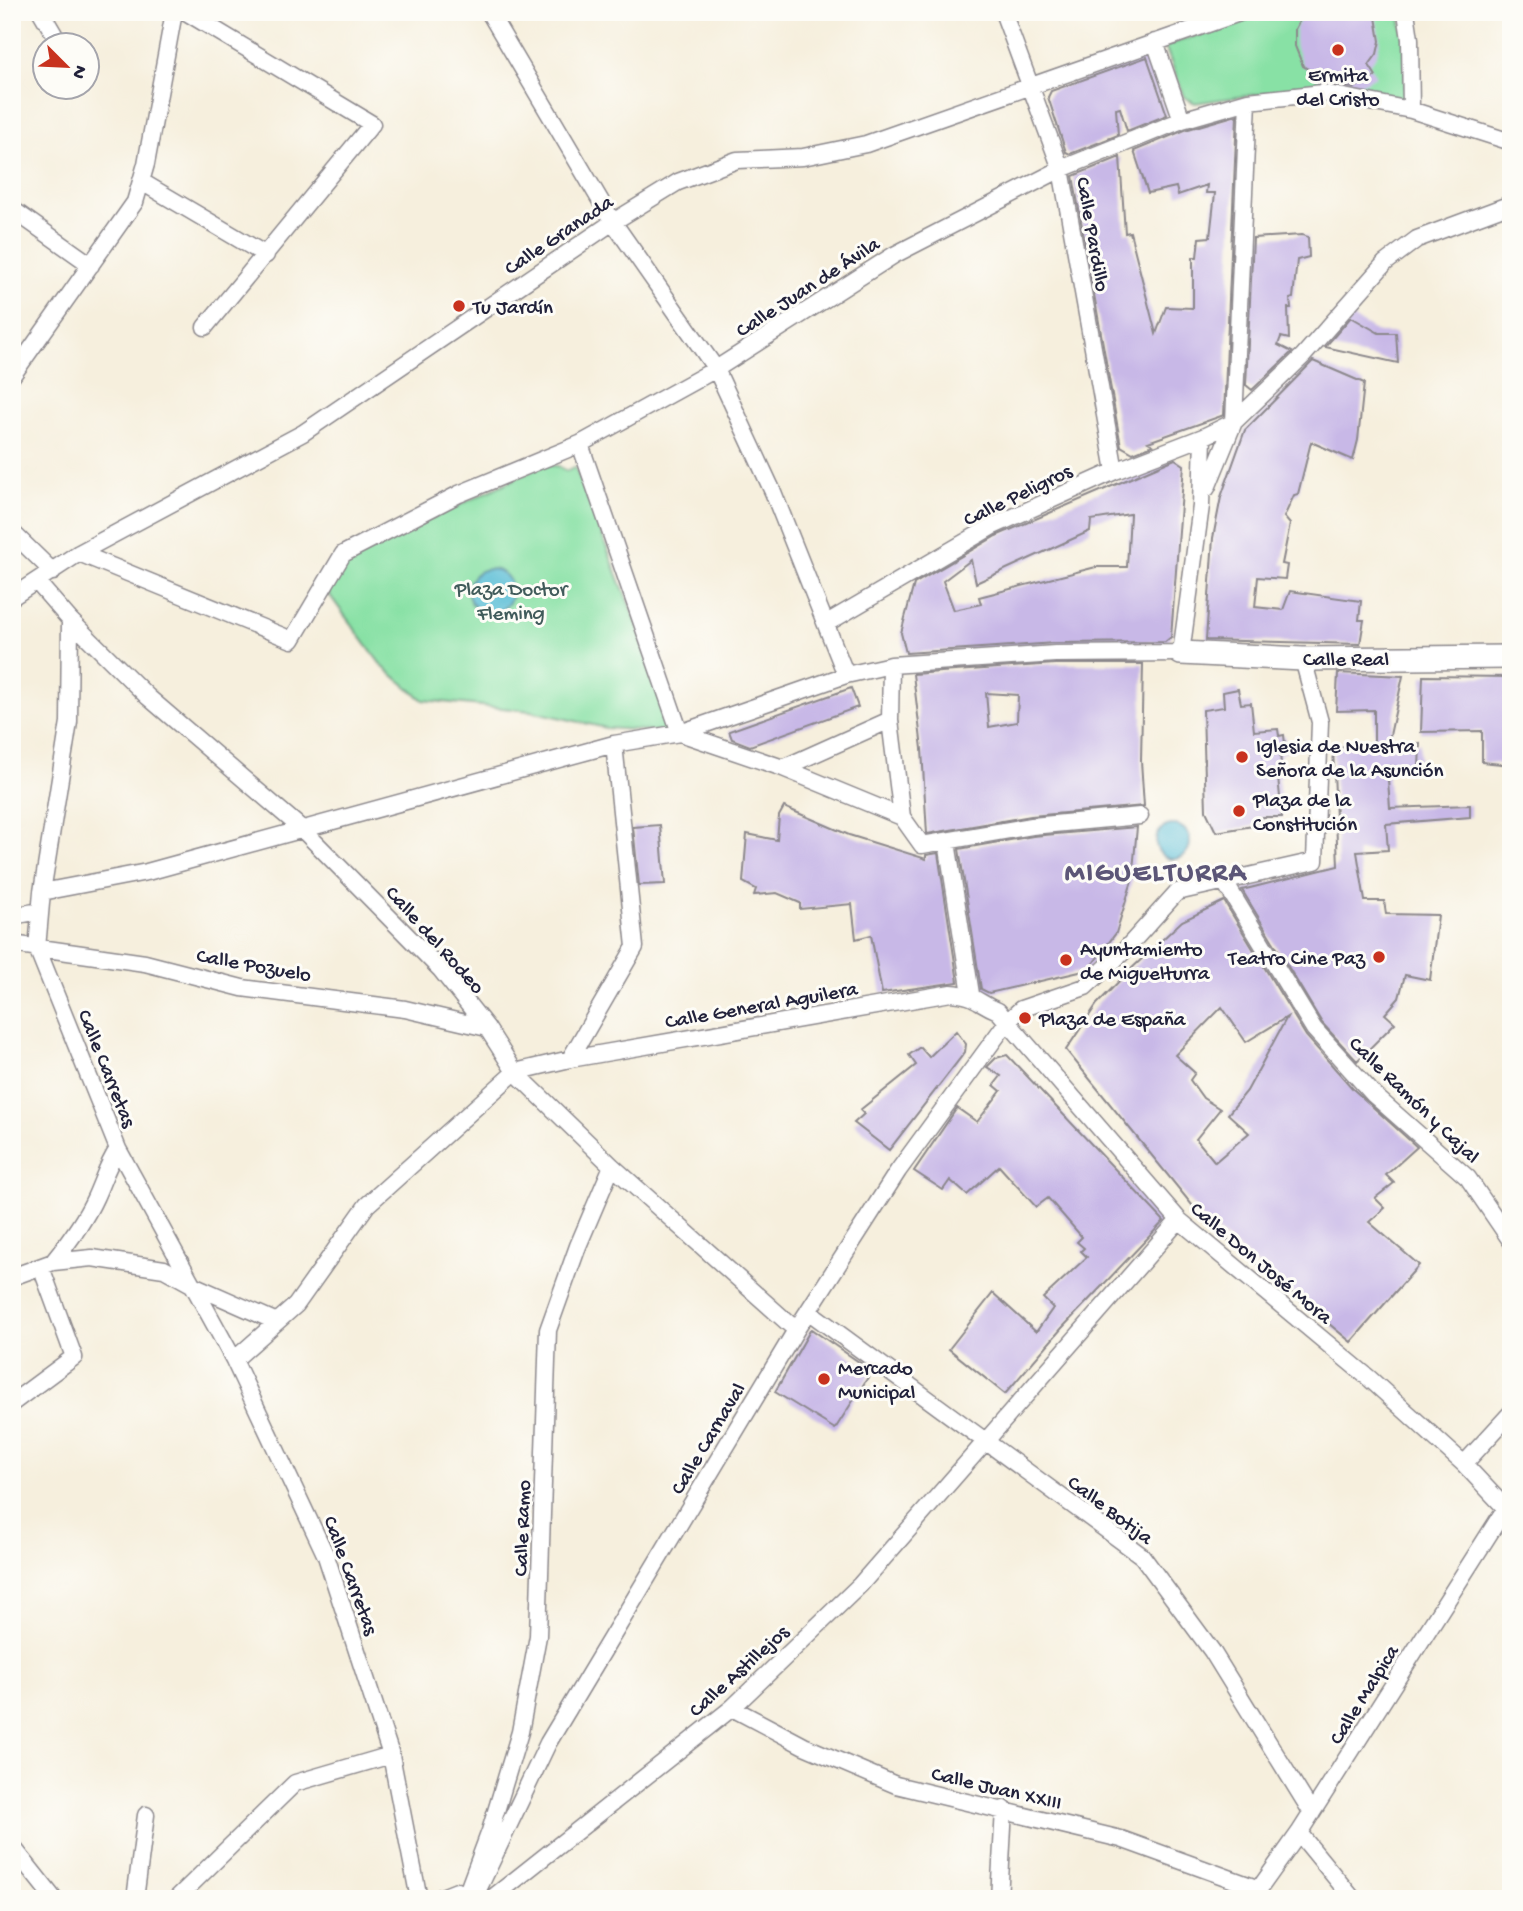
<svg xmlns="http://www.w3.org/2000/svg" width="1523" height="1911" font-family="'Gochi Hand',sans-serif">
<rect width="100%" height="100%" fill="#fdfcf7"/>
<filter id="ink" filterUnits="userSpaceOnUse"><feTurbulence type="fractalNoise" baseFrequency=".0143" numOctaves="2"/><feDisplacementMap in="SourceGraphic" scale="14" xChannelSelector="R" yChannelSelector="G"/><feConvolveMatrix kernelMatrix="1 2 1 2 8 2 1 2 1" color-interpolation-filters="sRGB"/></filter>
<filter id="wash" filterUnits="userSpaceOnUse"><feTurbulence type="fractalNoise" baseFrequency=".00686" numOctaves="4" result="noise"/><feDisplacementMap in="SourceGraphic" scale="28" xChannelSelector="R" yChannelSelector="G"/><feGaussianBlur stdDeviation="1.57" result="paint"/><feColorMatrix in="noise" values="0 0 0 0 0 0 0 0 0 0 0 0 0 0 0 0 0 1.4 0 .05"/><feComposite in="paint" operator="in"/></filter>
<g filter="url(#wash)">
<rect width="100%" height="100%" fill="#f6efdd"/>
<path fill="#88e1a5" stroke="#558270" stroke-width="2" d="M1266,12H1399L1405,40V99L1313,87L1195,103L1184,97L1165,46Z
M544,465L558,466L567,471L575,467L680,733L606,728L531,711L423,700L382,666L323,586L351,556Z"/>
<path fill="#58bdd6" stroke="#3d7088" stroke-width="2" d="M468 591a22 22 0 1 1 44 0a22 22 0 1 1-44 0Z
M1156 842a17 17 0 1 1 34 0a17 17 0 1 1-34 0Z"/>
<g id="blocks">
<path fill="#c8b8e7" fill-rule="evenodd" d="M1304,12H1372L1376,17L1380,41L1377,54L1369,65L1376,76L1354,88L1318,83L1320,76L1303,66L1295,46V29Z
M1147,57L1167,115L1127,131L1120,108L1116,109L1118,135L1070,154L1066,152L1048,97L1051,91Z
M1237,115L1224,415L1148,442L1153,445L1133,453L1121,446L1073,176L1120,157L1125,233L1130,232L1156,334L1166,307L1193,308V257H1197L1199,238L1210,237L1215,193H1206L1207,185L1178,195L1176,187L1148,193L1134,151L1185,130Z
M1302,235L1308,237L1309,257L1297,260L1293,298L1290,299L1291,308H1288L1289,339L1281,337L1278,345L1292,352L1252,390L1246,385L1253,238Z
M1351,317L1379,333H1396L1398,363L1325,347Z
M1313,361L1364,383L1358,440L1353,460L1311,442L1298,494L1294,495L1284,517L1290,524L1282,564L1287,565L1285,579L1258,577L1255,607L1283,610L1290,591L1361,601L1359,620H1364L1360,644L1206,640L1213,538L1221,497L1245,430Z
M1175,459L1184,465L1171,637L1165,642L1055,643L906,653L901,633L914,584L996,536ZM1130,514L1127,567H1096L979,597L981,604L954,610L943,581L971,560L976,583L1090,531L1091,520Z
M1055,664H1143L1141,761L1144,806L1031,816L927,834L922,749L913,674ZM986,693L1018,695L1017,722L989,727Z
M1338,673L1403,676L1387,749L1420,743L1419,769L1387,766L1390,808L1470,805V817L1386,824L1388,850L1357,852L1365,901H1384L1386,914L1438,915L1430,980L1405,975L1399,998L1385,1014L1395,1023L1357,1061L1322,1023L1242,890L1338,866L1333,747L1374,748V710L1336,711Z
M1423,676L1511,677V765L1482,762V731L1421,732Z
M851,688L858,707L750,746L732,739L729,731Z
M1238,689L1241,704L1251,703L1254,731L1278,729L1279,736L1284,735L1286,753H1280L1282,776L1278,777L1282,817H1263L1253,826L1216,832L1206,811L1203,710L1224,707L1223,692Z
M784,807L849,835L926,859V855L938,853L958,982L882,993L871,935L856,939L852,904L800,909V903L777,893L754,895L756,889L743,882L747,834L777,840L779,816Z
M660,825L665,884L639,885L633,827Z
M1137,827L1132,881L1116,933L1088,970L989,993L981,989L959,849L1033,836Z
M1224,901L1306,1036L1353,1089L1417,1147L1386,1175L1394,1183L1375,1198L1385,1208L1369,1222L1419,1265L1351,1342L1205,1221L1066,1050L1097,1004L1129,971L1182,921ZM1222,1007L1246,1042L1287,1017L1247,1091L1228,1114L1249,1133L1215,1162L1196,1139L1220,1109L1203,1098L1190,1080L1195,1073L1175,1055Z
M956,1031L966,1044L965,1052L889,1150L854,1123L864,1114L860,1110L916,1065L909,1055L920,1047L929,1057Z
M1007,1055L1164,1221L1062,1328L1005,1394L949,1349L993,1293L1036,1332L1053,1308L1043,1298L1087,1257L1081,1251L1084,1248L1077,1242L1082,1237L1048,1198L1036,1207L999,1166L967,1195L950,1180L943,1190L914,1171L957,1108L977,1122L1001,1091L994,1085L1001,1076L987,1067L996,1058Z
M811,1329L872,1371L835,1429L775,1392Z"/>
</g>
</g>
<g filter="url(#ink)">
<use href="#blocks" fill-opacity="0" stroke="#8c888c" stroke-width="2"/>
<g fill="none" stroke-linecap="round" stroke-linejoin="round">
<defs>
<path id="street" d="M41,12L61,46
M186,12L372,124L205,327
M489,12L613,222L716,369L773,492L846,675
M1003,12L1061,169L1115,471
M1406,12L1410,39L1411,110
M1155,42L1182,120
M142,182L266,255
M12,209L91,265
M12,376L135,202L146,164L174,12
M580,444L680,733L783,768L902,817
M1207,488L1234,422L1248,101
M12,532L53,572
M79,553L292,640L343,554L459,494L580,444L716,369L894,255L1061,169L1182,120L1248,101L1323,93L1411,110L1511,142
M37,582L70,620L148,697L302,829L441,970L487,1028L515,1072L612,1166L796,1330
M12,597L79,553L303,433L613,222L678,182L737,160L803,157L866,144L1242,12
M70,620L69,722L42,892L37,948L118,1149L234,1360L326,1556L391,1755L419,1899
M827,623L991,527L1115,471L1203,437L1234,422L1303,356L1385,263L1417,239L1511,204
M891,665L890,720L902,817L922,845L1032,826L1140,816
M783,768L890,720
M947,842L971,994
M1224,881L1314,1029L1374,1095L1468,1178L1511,1241
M42,892L147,872L614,744L680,733L846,675L891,665L1055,654L1181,653L1201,506L1203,437
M12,916L40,911
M12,944L145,963L242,988L405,1009L487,1028
M570,1059L635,947L614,744
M53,1262C69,1242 84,1222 95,1198C103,1181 107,1165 118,1149
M12,1277L53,1262L92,1258L164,1269L193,1285L277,1322
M808,1311L1142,1556L1212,1651L1312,1813
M234,1360L296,1305L367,1205L515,1072L570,1059L951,993C977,995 976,1002 998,1011L1179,1220L1370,1379L1464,1464L1511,1514
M12,1403L74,1357L41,1267
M1464,1464L1511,1413
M732,1708L804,1746L896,1785L1121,1839L1259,1889
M1299,1833L1353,1899
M12,1846L54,1899
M468,1890L490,1831L520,1732L538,1636L548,1330L578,1246L612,1166
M475,1896L548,1743L796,1330L898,1171L1007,1022L1021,1009L1085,987L1123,952L1177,892L1315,861L1320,722L1303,659
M135,1899L146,1815
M176,1899L295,1783L391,1755
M437,1899L457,1891L475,1896
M491,1899L732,1708L860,1585L1179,1220
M999,1899L1004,1809
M1252,1899L1299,1833L1505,1509"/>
<path id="secondary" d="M1181,653L1303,659L1511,657"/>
</defs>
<use href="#street" stroke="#8c888c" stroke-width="19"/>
<use href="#secondary" stroke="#8c888c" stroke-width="26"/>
<use href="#street" stroke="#fff" stroke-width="16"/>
<use href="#secondary" stroke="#fff" stroke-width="23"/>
</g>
</g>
<g fill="#c8321e" stroke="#fdfcf7" stroke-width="2.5">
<circle cx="1338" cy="50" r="7"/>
<circle cx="459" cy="306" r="7"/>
<circle cx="1242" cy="757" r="7"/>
<circle cx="1239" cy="811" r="7"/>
<circle cx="1379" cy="957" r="7"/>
<circle cx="1066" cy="960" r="7"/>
<circle cx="1025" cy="1018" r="7"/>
<circle cx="824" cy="1379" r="7"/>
</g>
<g text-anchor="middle" stroke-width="6" stroke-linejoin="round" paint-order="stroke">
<g font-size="21" fill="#22223b" stroke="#fdfcf7" text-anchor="start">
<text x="1338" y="81" text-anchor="middle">Ermita<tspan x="1338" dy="24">del Cristo</tspan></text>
<text x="473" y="313">Tu Jardín</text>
<text x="1256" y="752">Iglesia de Nuestra<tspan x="1256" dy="24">Señora de la Asunción</tspan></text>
<text x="1253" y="806">Plaza de la<tspan x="1253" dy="24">Constitución</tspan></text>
<text x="1080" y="955">Ayuntamiento<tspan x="1080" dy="24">de Miguelturra</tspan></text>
<text x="1365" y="964" text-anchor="end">Teatro Cine Paz</text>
<text x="1039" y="1025">Plaza de España</text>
<text x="838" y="1374">Mercado<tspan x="838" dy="24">Municipal</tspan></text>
</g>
<g font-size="21" fill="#22223b" stroke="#fdfcf7">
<text transform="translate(558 234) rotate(-34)" y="7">Calle Granada</text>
<text transform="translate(1094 234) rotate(80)" y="7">Calle Pardillo</text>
<text transform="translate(807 286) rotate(-33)" y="7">Calle Juan de Ávila</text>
<text transform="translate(1017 494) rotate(-26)" y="7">Calle Peligros</text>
<text x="1346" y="665">Calle Real</text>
<text transform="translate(436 939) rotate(48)" y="7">Calle del Rodeo</text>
<text transform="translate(254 964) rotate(10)" y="7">Calle Pozuelo</text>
<text transform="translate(761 1004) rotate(-10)" y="7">Calle General Aguilera</text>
<text transform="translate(108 1068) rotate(68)" y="7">Calle Carretas</text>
<text transform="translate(1415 1099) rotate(44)" y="7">Calle Ramón y Cajal</text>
<text transform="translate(1262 1262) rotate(40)" y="7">Calle Don José Mora</text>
<text transform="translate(707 1438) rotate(-59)" y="7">Calle Carnaval</text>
<text transform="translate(1111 1509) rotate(37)" y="7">Calle Botija</text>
<text transform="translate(521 1528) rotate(-88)" y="7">Calle Ramo</text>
<text transform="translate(352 1575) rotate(70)" y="7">Calle Carretas</text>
<text transform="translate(738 1670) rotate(-42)" y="7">Calle Astillejos</text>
<text transform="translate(1363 1694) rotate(-58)" y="7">Calle Malpica</text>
<text transform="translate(997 1787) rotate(13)" y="7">Calle Juan XXIII</text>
</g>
<g font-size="21" fill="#415b5b" stroke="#fdfcf7">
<text x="511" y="595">Plaza Doctor<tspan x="511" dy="24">Fleming</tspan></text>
</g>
<g font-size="28" font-weight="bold" letter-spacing="2" fill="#5c5677" stroke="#fdfcf7">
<text x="1156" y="880">MIGUELTURRA</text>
</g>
</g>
<rect width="1523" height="1911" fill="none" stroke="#fdfcf7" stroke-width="42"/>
<g transform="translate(66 66) rotate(114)"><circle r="33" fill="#fdfcf7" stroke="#a5a5ac" stroke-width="2"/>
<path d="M0-5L12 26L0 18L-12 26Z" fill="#c8321e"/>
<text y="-10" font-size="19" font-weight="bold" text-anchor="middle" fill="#22223b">N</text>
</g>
</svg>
